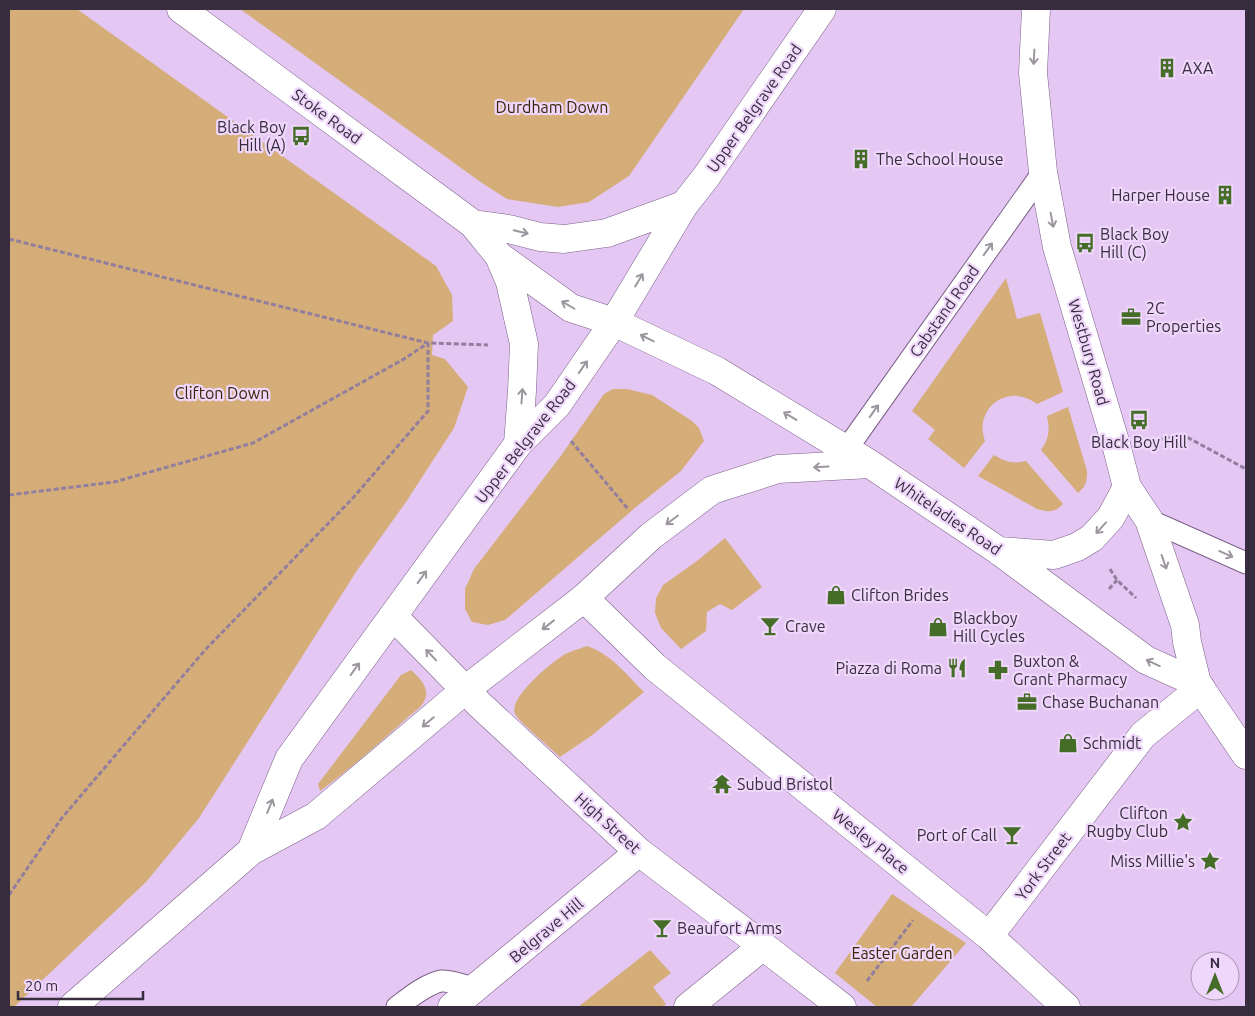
<svg xmlns="http://www.w3.org/2000/svg" width="1255" height="1016" font-family="Ubuntu,sans-serif">
<rect width="100%" height="100%" fill="#e5c7f4"/>
<path fill="#d4ad79" d="M9,9H77L436,266L452,295L453,321L433,335L432,355L445,359L468,387L454,428L406,502L356,572L199,818L146,882L14,1007H9Z
M240,9H744L629,176L589,202L558,207L507,199L482,183Z
M1006,278L1017,319L1040,313L1063,392L1037,404C1009,382 973,408 985,441L964,468L928,439L935,430L912,411Z
M613,389H627L652,395L692,421L699,428L704,441L681,471L636,507L505,620L488,625L472,622L465,609V589L474,569L560,457L604,394Z
M1068,407L1087,471C1087,482 1086,486 1078,493L1041,450C1049,439 1050,430 1047,416Z
M994,455C1006,462 1012,464 1026,461L1063,504C1055,513 1047,512 1037,509L978,476Z
M725,538L762,587L732,610L720,604L707,612L706,631L681,649L661,628L655,613L656,598L663,585L697,561Z
M587,646C611,654 627,675 644,692L591,736L560,757C552,749 518,721 515,714C508,698 550,664 562,656C570,651 579,649 587,646Z
M411,670C419,678 430,687 425,699C423,707 412,713 406,719C378,744 350,769 320,791L318,784L401,675Z
M892,894L966,943L911,1007H877L835,973Z
M650,950L671,973L653,987L666,1004L662,1007H578Z"/>
<g fill="none" stroke-linecap="round" stroke-linejoin="round">
<defs>
<path id="lane" d="M846,450L1043,172
M1149,520L1246,563
M397,1007C409,998 426,984 441,981C451,980 466,986 475,989"/>
<path id="street" d="M181,9L473,224L499,256L571,308L614,322
M473,224L509,229L540,237L564,239L607,233L684,205
M499,256L510,282L524,344L522,391L518,444
M584,598L655,667L989,936L1066,1007
M393,616L480,705L639,852L763,946L842,1007
M989,936L1143,735L1201,688
M452,1007L639,852
M688,1007L763,946"/>
<path id="primary" d="M1036,9L1033,73L1043,172L1057,247L1117,448L1127,487L1149,520L1185,625L1187,642L1197,683
M614,322L717,371L870,464L999,551L1146,660L1197,683L1246,755
M999,551L1054,555L1077,547L1092,538L1111,517L1127,487
M251,851L289,759L518,444L557,405L614,322L684,205L706,177L822,9
M72,1007L251,851L316,816L465,690L584,598L651,536L712,490L778,469L870,464"/>
</defs>
<use href="#lane" stroke="#7b6188" stroke-width="23"/>
<use href="#street" stroke="#7b6188" stroke-width="29"/>
<use href="#primary" stroke="#7b6188" stroke-width="29"/>
<path stroke="#937e9e" stroke-width="3" stroke-dasharray="5 2.5" stroke-linecap="butt" d="M9,239L428,343L488,345
M571,441L628,509
M1151,441L1183,435L1246,469
M9,495L114,482L253,443L404,359L428,343
M1110,569L1117,580L1136,598
M1109,589L1117,580
M9,895L61,819L205,650L352,499L428,411V343
M867,981L913,920"/>
<use href="#lane" stroke="#fff" stroke-width="21"/>
<use href="#street" stroke="#fff" stroke-width="28"/>
<use href="#primary" stroke="#fff" stroke-width="28"/>
</g>
<defs><path id="oneway-shaft" d="M-6 0H5M1.5-3L5.5 0L1.5 3" fill="none" stroke-width="1.6" stroke-linecap="round" stroke-linejoin="round" transform="scale(1.25)"/></defs>
<g stroke="#9c969e">
<use href="#oneway-shaft" transform="translate(1034 57) rotate(93)"/>
<use href="#oneway-shaft" transform="translate(1052 220) rotate(79)"/>
<use href="#oneway-shaft" transform="translate(521 232) rotate(14)"/>
<use href="#oneway-shaft" transform="translate(988 249) rotate(-55)"/>
<use href="#oneway-shaft" transform="translate(639 280) rotate(-59)"/>
<use href="#oneway-shaft" transform="translate(568 305) rotate(-150)"/>
<use href="#oneway-shaft" transform="translate(647 338) rotate(-154)"/>
<use href="#oneway-shaft" transform="translate(583 367) rotate(-55)"/>
<use href="#oneway-shaft" transform="translate(522 396) rotate(-86)"/>
<use href="#oneway-shaft" transform="translate(874 411) rotate(-55)"/>
<use href="#oneway-shaft" transform="translate(790 416) rotate(-149)"/>
<use href="#oneway-shaft" transform="translate(821 467) rotate(177)"/>
<use href="#oneway-shaft" transform="translate(672 520) rotate(143)"/>
<use href="#oneway-shaft" transform="translate(1101 528) rotate(132)"/>
<use href="#oneway-shaft" transform="translate(1226 554) rotate(24)"/>
<use href="#oneway-shaft" transform="translate(1164 562) rotate(71)"/>
<use href="#oneway-shaft" transform="translate(422 577) rotate(-54)"/>
<use href="#oneway-shaft" transform="translate(548 625) rotate(142)"/>
<use href="#oneway-shaft" transform="translate(431 655) rotate(-134)"/>
<use href="#oneway-shaft" transform="translate(1153 663) rotate(-155)"/>
<use href="#oneway-shaft" transform="translate(355 669) rotate(-54)"/>
<use href="#oneway-shaft" transform="translate(428 722) rotate(140)"/>
<use href="#oneway-shaft" transform="translate(270 806) rotate(-68)"/>
</g>
<defs>
<symbol id="building-bare" viewBox="-9 -9 18 18"><path d="M-4-6H4V6H1V3H-1V6H-4ZM-2.5-4.3h1.7v1.8h-1.7ZM.8-4.3h1.7v1.8H.8ZM-2.5-1h1.7V.8h-1.7ZM.8-1h1.7V.8H.8Z" fill="#456d28" stroke="#efd7fb" stroke-width="2.5" paint-order="stroke"/></symbol>
<symbol id="bus-bare" viewBox="-9 -9 18 18"><path d="M-5-6H5V4H4V6H2V4H-2V6H-4V4H-5ZM-3.5-4V0h7V-4ZM-3.5 1.2v1.5H-2V1.2ZM2 1.2v1.5H3.5V1.2Z" fill="#456d28" stroke="#efd7fb" stroke-width="2.5" paint-order="stroke"/></symbol>
<symbol id="office-bare" viewBox="-9 -9 18 18"><path d="M-6-3h4V-5.5h4V-3h4V5H-6ZM-1-4.5V-3h2v-1.5ZM-6 0V1H6V0Z" fill="#456d28" stroke="#efd7fb" stroke-width="2.5" paint-order="stroke"/></symbol>
<symbol id="shop-bare" viewBox="-9 -9 18 18"><path d="M-5-2.5h2.3a2.7 3.5 0 0 1 5.4 0H5L5.5 6h-11ZM-1.5-2.5h3a1.5 2.3 0 0 0-3 0Z" fill="#456d28" stroke="#efd7fb" stroke-width="2.5" paint-order="stroke"/></symbol>
<symbol id="bar-bare" viewBox="-9 -9 18 18"><path d="M-6-5H6L.8 .8V4.5H3.5V6h-7V4.5H-.8V.8Z" fill="#456d28" stroke="#efd7fb" stroke-width="2.5" paint-order="stroke"/></symbol>
<symbol id="restaurant-bare" viewBox="-9 -9 18 18"><path d="M-5-6h1v4h1v-4h1v4h1v-4h1v5L-1.5 .5V6h-2V.5L-5-1ZM5-6V6H3V1.5H1.5Q1.5-4 5-6Z" fill="#456d28" stroke="#efd7fb" stroke-width="2.5" paint-order="stroke"/></symbol>
<symbol id="pharmacy-bare" viewBox="-9 -9 18 18"><path d="M-2-6h4v4h4v4h-4v4h-4v-4h-4v-4h4Z" fill="#456d28" stroke="#efd7fb" stroke-width="2.5" paint-order="stroke"/></symbol>
<symbol id="temple-bare" viewBox="-9 -9 18 18"><path d="M0-6L5-2H3V0L6.5 2.5H4V6H1.5V3h-3V6H-4V2.5H-6.5L-3 0V-2H-5Z" fill="#456d28" stroke="#efd7fb" stroke-width="2.5" paint-order="stroke"/></symbol>
<symbol id="sight-bare" viewBox="-9 -9 18 18"><path d="M0-6L1.8-2.2L6-1.7L2.9 1.2L3.7 5.4L0 3.3L-3.7 5.4L-2.9 1.2L-6-1.7L-1.8-2.2Z" fill="#456d28" stroke="#efd7fb" stroke-width="2.5" paint-order="stroke"/></symbol>
</defs>
<g fill-rule="evenodd">
<use href="#building-bare" x="1153" y="54" width="28" height="28"/>
<use href="#bus-bare" x="287" y="122" width="28" height="28"/>
<use href="#building-bare" x="847" y="145" width="28" height="28"/>
<use href="#building-bare" x="1211" y="181" width="28" height="28"/>
<use href="#bus-bare" x="1071" y="229" width="28" height="28"/>
<use href="#office-bare" x="1117" y="303" width="28" height="28"/>
<use href="#bus-bare" x="1125" y="406" width="28" height="28"/>
<use href="#shop-bare" x="822" y="581" width="28" height="28"/>
<use href="#bar-bare" x="756" y="612" width="28" height="28"/>
<use href="#shop-bare" x="924" y="613" width="28" height="28"/>
<use href="#restaurant-bare" x="943" y="654" width="28" height="28"/>
<use href="#pharmacy-bare" x="984" y="656" width="28" height="28"/>
<use href="#office-bare" x="1013" y="688" width="28" height="28"/>
<use href="#shop-bare" x="1054" y="729" width="28" height="28"/>
<use href="#temple-bare" x="708" y="770" width="28" height="28"/>
<use href="#sight-bare" x="1169" y="808" width="28" height="28"/>
<use href="#bar-bare" x="998" y="821" width="28" height="28"/>
<use href="#sight-bare" x="1196" y="847" width="28" height="28"/>
<use href="#bar-bare" x="648" y="914" width="28" height="28"/>
</g>
<g text-anchor="middle" stroke-width="4.5" stroke-linejoin="round" paint-order="stroke">
<g font-size="16" fill="#382d3e" stroke="#efd7fb" text-anchor="start">
<text x="1182" y="74">AXA</text>
<text x="286" y="133" text-anchor="end">Black Boy<tspan x="286" dy="18">Hill (A)</tspan></text>
<text x="876" y="165">The School House</text>
<text x="1210" y="201" text-anchor="end">Harper House</text>
<text x="1100" y="240">Black Boy<tspan x="1100" dy="18">Hill (C)</tspan></text>
<text x="1146" y="314">2C<tspan x="1146" dy="18">Properties</tspan></text>
<text x="1139" y="448" text-anchor="middle">Black Boy Hill</text>
<text x="851" y="601">Clifton Brides</text>
<text x="953" y="624">Blackboy<tspan x="953" dy="18">Hill Cycles</tspan></text>
<text x="785" y="632">Crave</text>
<text x="1013" y="667">Buxton &amp;<tspan x="1013" dy="18">Grant Pharmacy</tspan></text>
<text x="942" y="674" text-anchor="end">Piazza di Roma</text>
<text x="1042" y="708">Chase Buchanan</text>
<text x="1083" y="749">Schmidt</text>
<text x="737" y="790">Subud Bristol</text>
<text x="1168" y="819" text-anchor="end">Clifton<tspan x="1168" dy="18">Rugby Club</tspan></text>
<text x="997" y="841" text-anchor="end">Port of Call</text>
<text x="1195" y="867" text-anchor="end">Miss Millie's</text>
<text x="677" y="934">Beaufort Arms</text>
</g>
<g font-size="16" fill="#3a2606" stroke="#efd7fb">
<text x="552" y="113">Durdham Down</text>
<text x="222" y="399">Clifton Down</text>
<text x="902" y="959">Easter Garden</text>
</g>
<g font-size="16" fill="#382d3e" stroke="#efd7fb">
<text transform="translate(754 108) rotate(-55)" y="6">Upper Belgrave Road</text>
<text transform="translate(327 116) rotate(36)" y="6">Stoke Road</text>
<text transform="translate(944 311) rotate(-55)" y="6">Cabstand Road</text>
<text transform="translate(1089 352) rotate(74)" y="6">Westbury Road</text>
<text transform="translate(525 441) rotate(-52)" y="6">Upper Belgrave Road</text>
<text transform="translate(948 516) rotate(34)" y="6">Whiteladies Road</text>
<text transform="translate(608 823) rotate(42)" y="6">High Street</text>
<text transform="translate(871 841) rotate(39)" y="6">Wesley Place</text>
<text transform="translate(1043 866) rotate(-53)" y="6">York Street</text>
<text transform="translate(546 930) rotate(-40)" y="6">Belgrave Hill</text>
</g>
</g>
<rect width="1255" height="1016" fill="none" stroke="#382d3e" stroke-width="20"/>
<g transform="translate(1215 976)"><circle r="24" fill="#efd7fb" stroke="#a693af"/>
<path d="M0-4L9 19L0 12L-9 19Z" fill="#456d28"/>
<text y="-8" font-size="14" font-weight="bold" text-anchor="middle" fill="#382d3e">N</text>
</g>
<path d="M18 991v8h125v-8" fill="none" stroke="#382d3e" stroke-width="2.5"/>
<text x="25" y="991" font-size="15" fill="#382d3e" stroke="#efd7fb" stroke-width="4" paint-order="stroke">20 m</text>
</svg>
